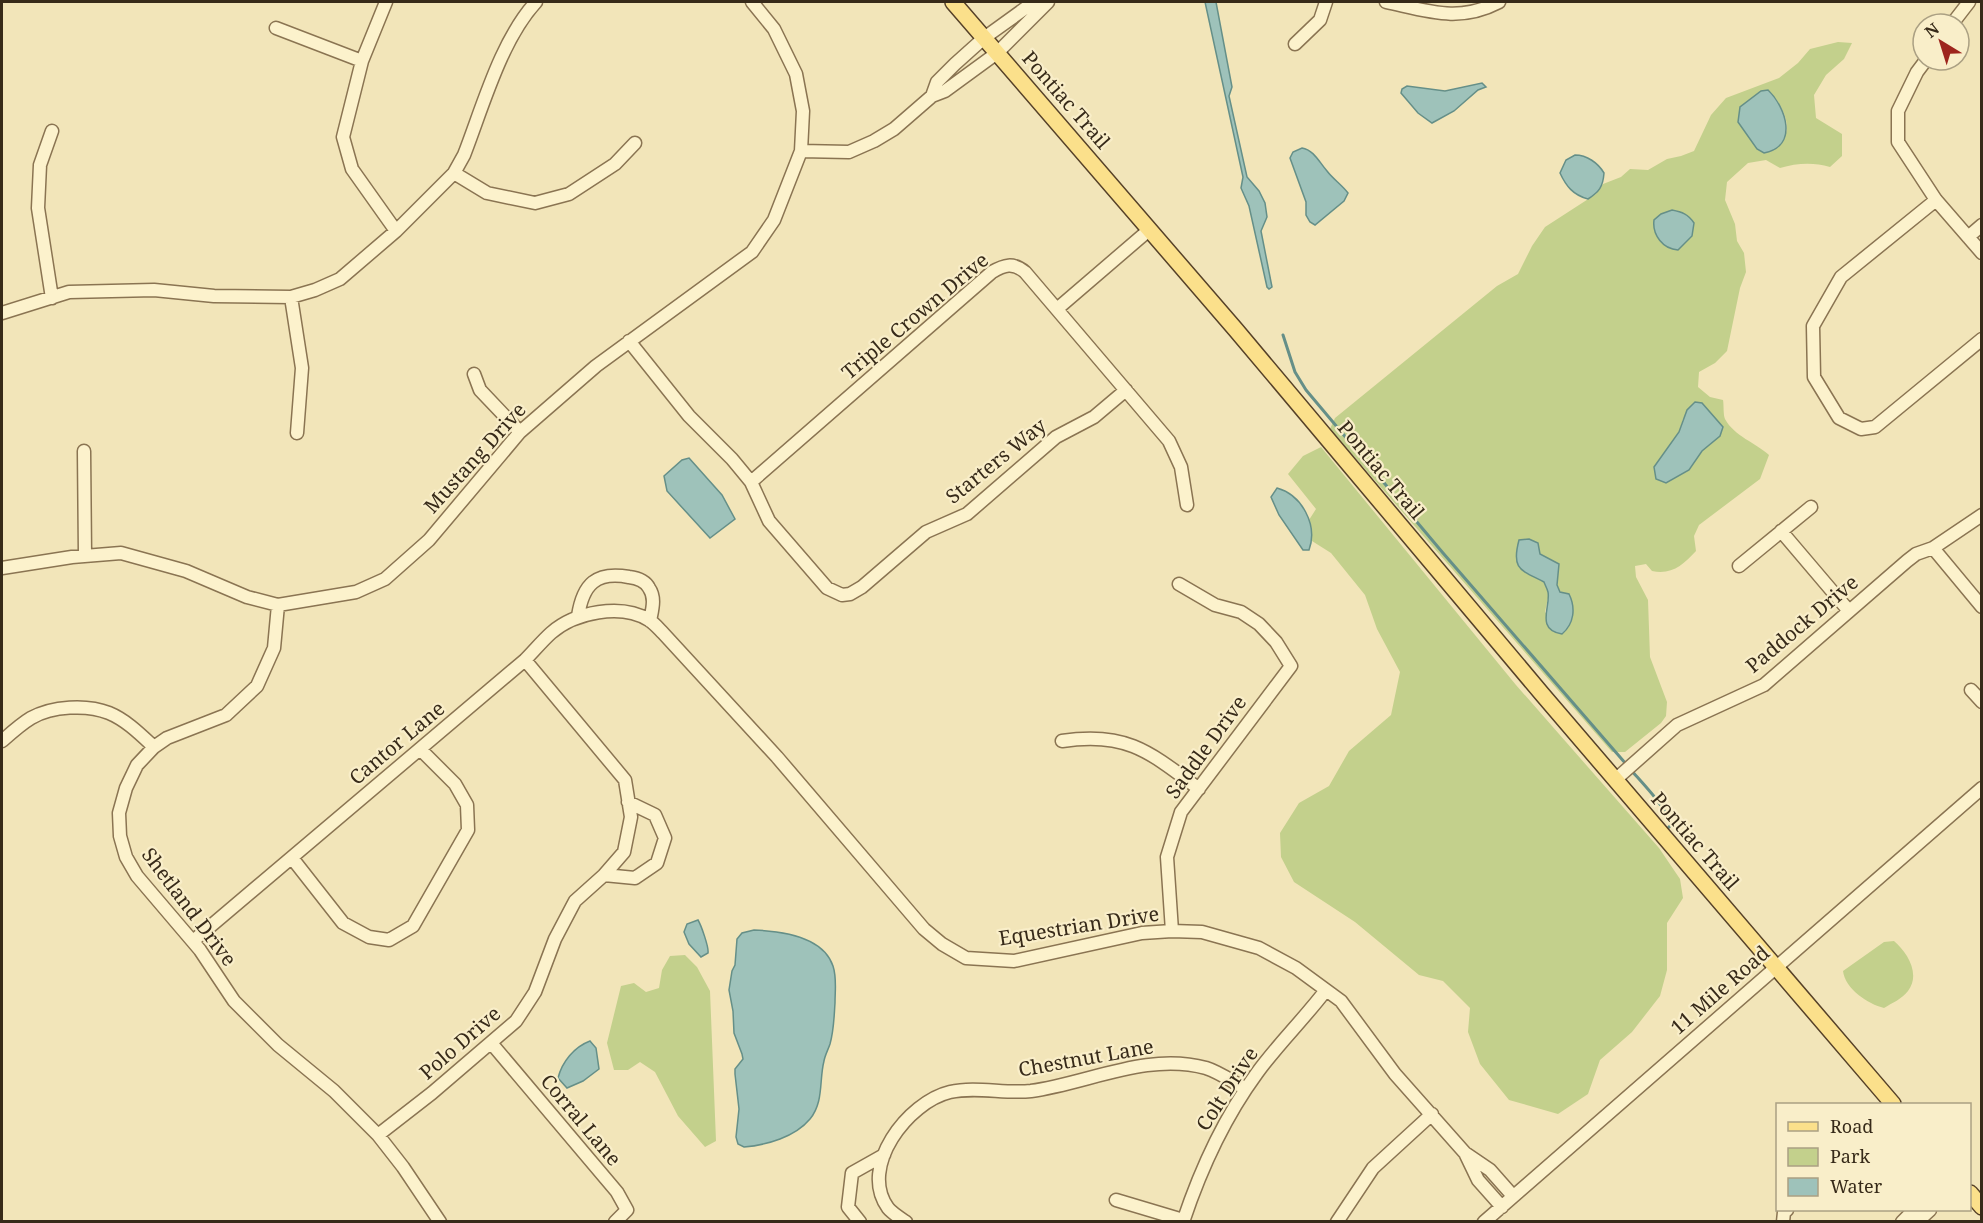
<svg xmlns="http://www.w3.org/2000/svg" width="1983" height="1223" font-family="'Noto Serif',serif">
<rect width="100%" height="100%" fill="#f2e5b9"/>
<path fill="#c3d08c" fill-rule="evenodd" d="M1838,42L1852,43L1844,59L1826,75L1814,95L1816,118L1842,134V156L1830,167C1813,162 1797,163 1780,168L1766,160L1748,163L1727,182L1725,200L1735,224L1737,241L1744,253L1746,272L1740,288L1727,351L1715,363L1699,372L1698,387L1710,397L1723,400C1724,405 1723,414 1725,419C1734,436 1756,443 1769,455L1760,479L1699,525L1694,536L1696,551C1683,565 1672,575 1652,571L1646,564L1635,566L1636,577L1648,600L1650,657L1667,702L1666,716L1661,723L1625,752H1612L1330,429L1335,418L1497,286L1518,274L1532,246L1545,227L1596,194L1603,184L1621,177L1630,169L1648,170L1667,159L1681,156L1694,151L1711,115L1726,98L1779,78L1798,63L1810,49ZM1768,90C1779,100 1793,123 1784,138C1781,144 1774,148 1769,152L1761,91ZM1702,403L1723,427C1713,454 1679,459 1654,467L1679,432L1683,419ZM1538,543L1540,554L1559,564L1557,585L1573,616L1569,627L1562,634L1545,612L1549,593L1544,582L1535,577Z
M1321,447L1516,685L1659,848L1680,879L1683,898L1667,923V970L1660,996L1632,1032L1600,1060L1588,1094L1558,1114L1509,1100L1480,1064L1468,1032L1470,1008L1443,981L1419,975L1355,922L1294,882L1281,857L1280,833L1299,803L1329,786L1349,751L1391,715L1400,672L1377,629L1365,595L1331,553L1312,541L1309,520L1316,509L1288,474L1303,456Z
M1894,941C1907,952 1921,974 1908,991C1902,999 1892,1003 1884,1008C1868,1004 1845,989 1843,971L1884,942Z
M685,955L697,967L710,991L716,1141L705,1147L678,1116L655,1072L640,1062L628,1070H614L607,1043L621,986L634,983L646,992L659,988L662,970L670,956Z"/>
<path fill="#9ec2ba" stroke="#658f88" stroke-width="1.5" d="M1205,2H1216L1232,87L1229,96L1247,177L1259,191L1265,203L1267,217L1261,231L1272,287L1269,289L1267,287L1249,206L1241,188L1243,177Z
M1482,83L1486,87L1478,90L1454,111L1432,123L1418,113L1401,93L1402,89L1407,86L1445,91Z
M1768,90C1786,107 1799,146 1764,153L1757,149L1738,122L1740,107L1761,91Z
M1302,148C1314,150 1319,162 1327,171C1333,179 1342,185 1348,193L1344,201L1315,225L1310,222L1306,215V202L1290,158L1293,152Z
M1575,155C1587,155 1598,163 1604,173C1603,187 1599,192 1588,199C1573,195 1566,186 1560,173L1566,160Z
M1672,210C1682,212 1688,214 1694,223L1692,236L1678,250C1663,249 1652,235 1654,220L1661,214Z
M1695,402L1702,403L1723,427L1720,436L1702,451L1689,470L1666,483L1656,479L1654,467L1679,432L1687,410Z
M689,458L722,495L735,519L710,538L667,491L664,476L682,460Z
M1277,488C1302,495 1318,525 1309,550H1303L1279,515L1271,497Z
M1529,539L1538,543L1540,554L1559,564L1557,585L1560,592L1569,594C1576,608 1574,624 1562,634C1535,630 1551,606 1548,592C1547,588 1545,585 1544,582C1521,570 1511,570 1519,540Z
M698,920C701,925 709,947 708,953L701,957L689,944L684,932L687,924Z
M754,930C781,931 823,936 833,966C837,978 835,990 835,1003C834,1017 834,1030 830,1044C828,1050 825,1055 824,1061C819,1080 824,1102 810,1119C795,1137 767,1145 744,1147L738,1144L736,1137L739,1109L735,1074V1069L743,1059L742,1054L734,1033L733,1011L729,990L732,971L735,965L737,939L742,933Z
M590,1041L596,1048L599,1069L583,1081L567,1088L558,1078C562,1062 574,1047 590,1041Z"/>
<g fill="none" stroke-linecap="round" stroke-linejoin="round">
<path stroke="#658f88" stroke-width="3" d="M1283,335L1295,372L1306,390L1443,553L1626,764
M1630,769C1645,786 1662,803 1672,824L1666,830"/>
<defs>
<path id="minor" d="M386,2L362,61L343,137L352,169L396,231
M1386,2C1428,11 1459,23 1499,2
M1952,24L1969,2
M276,28L362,61
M1295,44L1320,20L1326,2
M1926,60L1917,72L1898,111V142L1936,200L1982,253
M932,96L937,82L955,64L984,38L1034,2
M801,151L849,152L874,141L894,129L932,96L945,91L997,53L1048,2
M454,173L487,193L535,203L569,194L615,164L635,143
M1936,200L1841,277L1813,326L1814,377L1839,418L1861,429L1875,427L1982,339
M1968,237L1982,225
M291,297L302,368L297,433
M52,298L38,208L40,165L52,131
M1057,309L1149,230
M2,313L69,292L154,290L214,296L291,297L315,290L340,279L396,231L454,173L464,155C483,106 501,40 536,2
M629,341L689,416L732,459L751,482L769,521L827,588L842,595L850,594L862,587L926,532L967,514L1056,437L1094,417L1126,390
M474,374L480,390L520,432
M84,451L85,555
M751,482L992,272C1004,265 1013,262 1025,272L1169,441L1181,467L1187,505
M1781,531L1849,611
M1933,548L1982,607
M1739,566L1811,507
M2,568L72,557L121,553L186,571L247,597L278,605L356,592L385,579L429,540L520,432L596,366L752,252L774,220L801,151L803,111L796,74L774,29L752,2
M278,605L274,648L257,686L226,715L167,738L154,747L137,765L126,788L119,813L120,836L126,857L137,876L200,950L234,1001L278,1045L334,1091L378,1135L403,1167L440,1222
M578,616C583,584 596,571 629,577C637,578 645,580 649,588C656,598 652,610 650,621
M1971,690L1982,702
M2,741C11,733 21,724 31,718C52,706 87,704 109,713C126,720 140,734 154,747
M1062,741C1126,731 1150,752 1199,789
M1615,780L1677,725L1764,685L1907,561L1916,554L1933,548L1982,515
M292,858L343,923L369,937L389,940L413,926L468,830L467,805L455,784L420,749
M604,875L635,878L657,863L665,838L655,815L628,802
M1172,931L1167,857L1181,812L1291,666L1276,642L1259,624L1241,612L1215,605L1179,584
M193,941L525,660C534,651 542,641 551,633C575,612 621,603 649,620C654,623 659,629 663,633L777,757L924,929L942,944L966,958L1014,961L1142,933L1172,931L1202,932L1259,948L1296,968L1341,1001L1395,1074L1465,1153L1478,1180L1502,1207
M492,1044L617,1192L627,1210L615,1222
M378,1135L432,1093L516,1021L535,992L555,939L575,901L604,875L624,852L631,817L625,780L525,660
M1465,1153L1490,1170L1513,1196
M1116,1200L1183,1220
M860,1222L848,1207L852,1173L884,1155
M906,1222C900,1218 892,1213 888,1208C858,1167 908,1102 950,1092C976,1086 1005,1094 1031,1091C1089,1083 1147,1052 1206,1068C1219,1072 1233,1082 1246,1089
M1183,1222C1201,1168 1224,1118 1257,1073C1278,1044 1304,1019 1326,990
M1337,1222L1373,1168L1432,1114
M1484,1222L1982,788
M1783,1222L1784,1212L1787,1210
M1902,1222L1914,1210
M1917,1222L1930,1210"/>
<path id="major" d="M953,2L1236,330L1542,694L1893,1104
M1970,1193L1982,1207"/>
</defs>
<use href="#minor" stroke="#8a7452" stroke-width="15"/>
<use href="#major" stroke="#564128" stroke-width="18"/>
<use href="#minor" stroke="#fcf2cc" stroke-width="12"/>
<use href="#major" stroke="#fbe08b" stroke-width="15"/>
</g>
<g text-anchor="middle" stroke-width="4.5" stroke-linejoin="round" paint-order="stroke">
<g font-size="20" fill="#372a19" stroke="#f9eec9">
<text transform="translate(1066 100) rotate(49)" y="7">Pontiac Trail</text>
<text transform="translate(915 316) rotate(-40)" y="7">Triple Crown Drive</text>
<text transform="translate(475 458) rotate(-48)" y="7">Mustang Drive</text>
<text transform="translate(996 461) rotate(-39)" y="7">Starters Way</text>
<text transform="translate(1381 470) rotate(50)" y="7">Pontiac Trail</text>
<text transform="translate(1802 624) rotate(-40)" y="7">Paddock Drive</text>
<text transform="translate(397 743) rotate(-40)" y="7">Cantor Lane</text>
<text transform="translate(1206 747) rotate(-54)" y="7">Saddle Drive</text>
<text transform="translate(1695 841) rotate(49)" y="7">Pontiac Trail</text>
<text transform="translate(189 907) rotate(53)" y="7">Shetland Drive</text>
<text transform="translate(1079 926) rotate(-9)" y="7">Equestrian Drive</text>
<text transform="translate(1720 990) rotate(-41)" y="7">11 Mile Road</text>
<text transform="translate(460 1043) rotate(-41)" y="7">Polo Drive</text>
<text transform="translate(1086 1058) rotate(-10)" y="7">Chestnut Lane</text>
<text transform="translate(1227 1089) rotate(-57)" y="7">Colt Drive</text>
<text transform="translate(581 1120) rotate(50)" y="7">Corral Lane</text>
</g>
</g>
<rect width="1983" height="1223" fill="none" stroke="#372a19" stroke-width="6"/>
<rect x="1776" y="1103" width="195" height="108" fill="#f9eec9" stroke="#aba083" stroke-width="1.5"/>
<rect x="1788" y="1122" width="30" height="9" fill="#fbe08b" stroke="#aba083" stroke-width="1.5"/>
<text x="1830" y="1133" font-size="18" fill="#372a19">Road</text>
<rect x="1788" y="1148" width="30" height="18" fill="#c3d08c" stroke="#aba083" stroke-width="1.5"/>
<text x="1830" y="1163" font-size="18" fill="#372a19">Park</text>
<rect x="1788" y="1178" width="30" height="18" fill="#9ec2ba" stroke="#aba083" stroke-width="1.5"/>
<text x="1830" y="1193" font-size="18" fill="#372a19">Water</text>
<g transform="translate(1941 42) rotate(322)"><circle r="28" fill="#f9eec9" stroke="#aba083" stroke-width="1.5"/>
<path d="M0-4.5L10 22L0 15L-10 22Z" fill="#9e251d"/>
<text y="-9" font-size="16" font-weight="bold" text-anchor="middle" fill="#372a19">N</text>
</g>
</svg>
